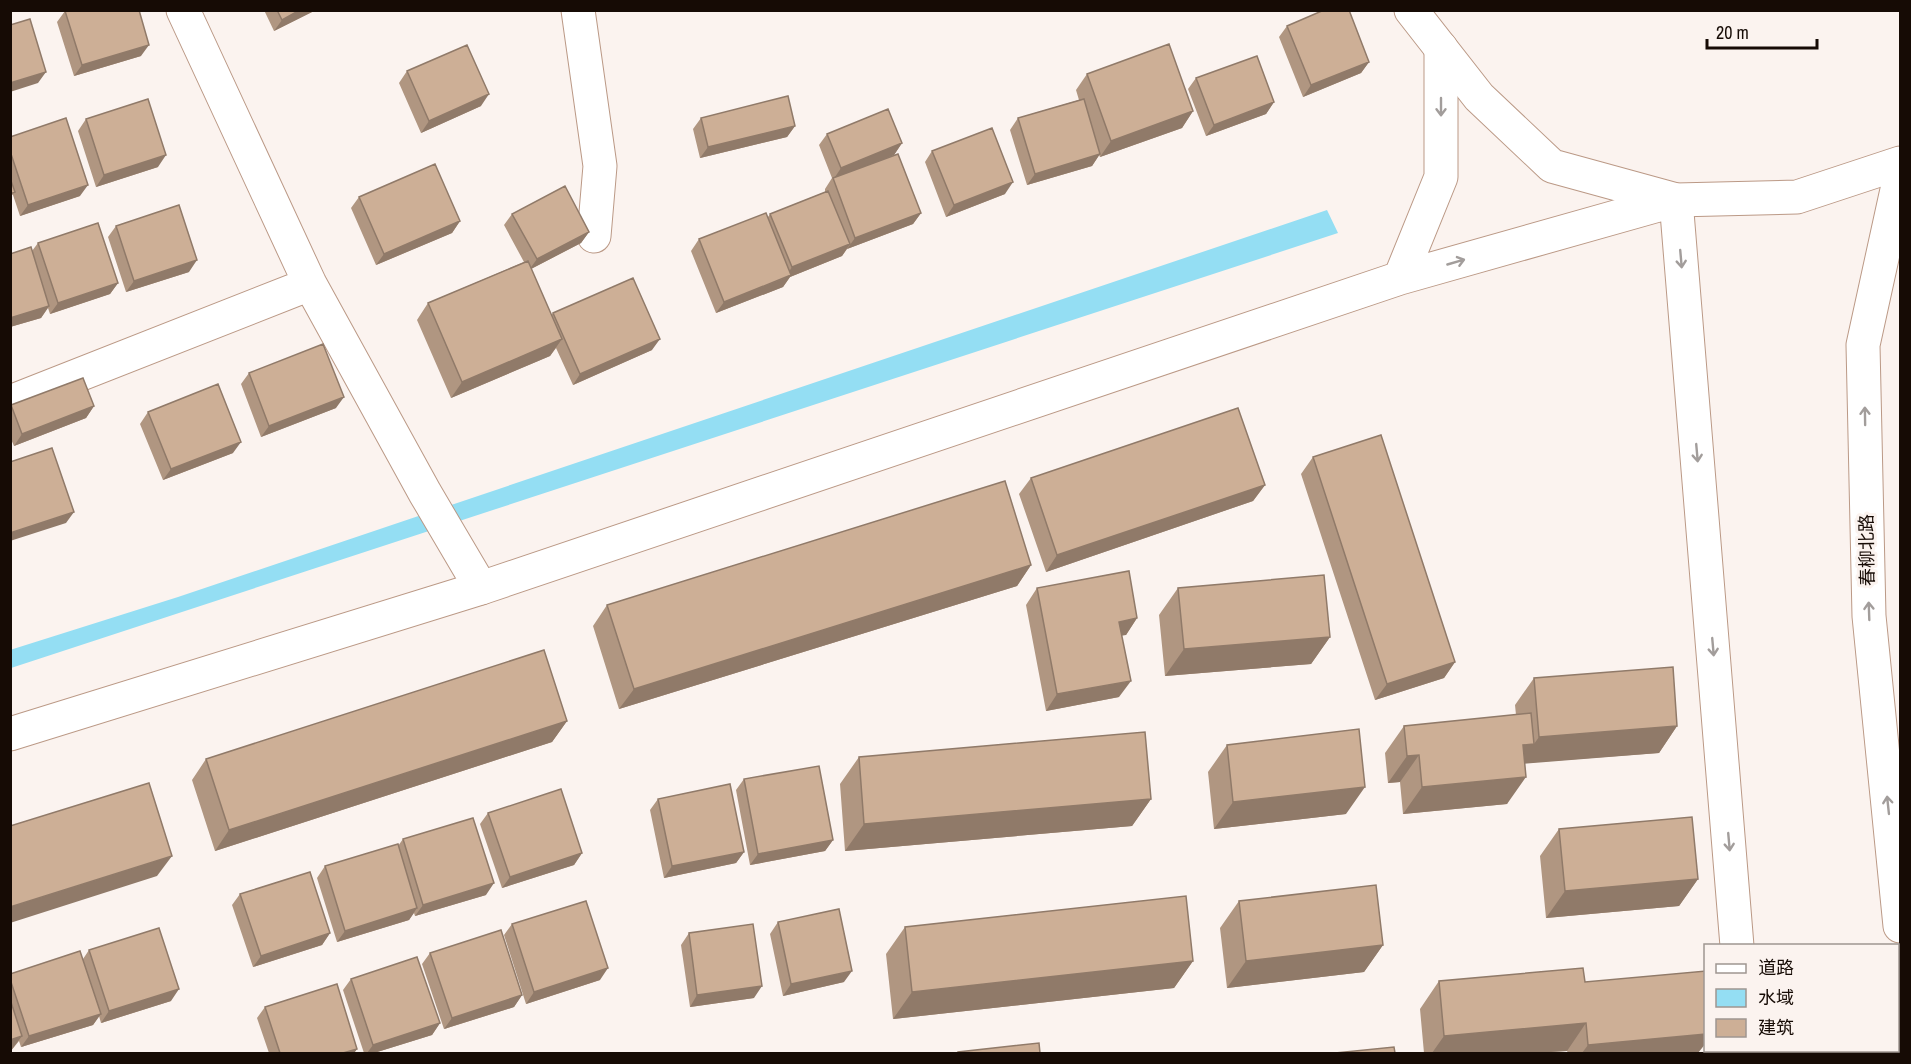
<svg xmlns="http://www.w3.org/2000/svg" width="1911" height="1064" font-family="'Archivo Narrow','Noto Sans SC',sans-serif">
<rect width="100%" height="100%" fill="#fbf3ef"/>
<path fill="#94def3" d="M1327,210L1338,233L11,668L10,650L178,597Z"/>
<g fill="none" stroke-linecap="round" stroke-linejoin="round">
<defs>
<path id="minor" d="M183,10L310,284L425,493L481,588
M578,10L600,166L594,236
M10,402L310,284"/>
<path id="tertiary" d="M1900,176L1863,345L1869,616L1900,926
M1400,278L1441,177V48
M10,734L481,588L1400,278L1676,200L1737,946
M1748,1050L1749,1054"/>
<path id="secondary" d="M1411,10L1479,97L1552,166L1676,200L1797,197L1900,163"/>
</defs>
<use href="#minor" stroke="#bb9986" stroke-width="35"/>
<use href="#tertiary" stroke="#bb9986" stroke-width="35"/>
<use href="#secondary" stroke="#bb9986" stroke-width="35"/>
<use href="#minor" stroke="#fff" stroke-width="33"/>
<use href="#tertiary" stroke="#fff" stroke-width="33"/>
<use href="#secondary" stroke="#fff" stroke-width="33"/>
</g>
<path fill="#b09681" d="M264,10H316L274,31Z
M65,11L141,56L74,76L57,22Z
M1287,26L1369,62L1361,73L1303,97L1279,37Z
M407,71L481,106L421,133L399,83Z
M1087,74L1193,111L1182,128L1100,157L1099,155L1092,166L1027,185L1010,130L1018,118L1079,100L1076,90Z
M1196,78L1274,102L1266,114L1206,136L1188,89Z
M701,118L795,126L787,137L700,158L693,129Z
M86,119L158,167L96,187L78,131Z
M827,134L902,143L894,155L879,161L921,213L913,224L847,249L842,256L790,277L783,287L716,313L691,251L699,239L768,217L770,214L825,192V189L832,178L819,145Z
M10,137L80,196L20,216L13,195L10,194Z
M932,151L1005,194L946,217L925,162Z
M359,197L460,221L452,233L376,265L351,208Z
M512,214L589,232L581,243L531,269L551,315L553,313L652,350L573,385L556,348L550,356L451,398L417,320L428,303L524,262L504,225Z
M116,226L189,272L126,292L108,237Z
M38,243L118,283L110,294L50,314L48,308L41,318L10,327V254L32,251Z
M249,373L336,408L261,437L241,384Z
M10,405L94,406L86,418L14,446L10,437Z
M148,412L233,453L163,480L140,424Z
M1313,457L1455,662L1444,678L1375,700L1301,474Z
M1031,478L1265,485L1253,501L1046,572L1019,494Z
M1031,565L1017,586L619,709L593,626L607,605Z
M1037,588L1137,618L1126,635H1122L1119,697L1046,711L1026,605Z
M1178,588L1330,637L1311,664L1165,676L1159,615Z
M1534,678L1677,726L1659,753L1524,763L1507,804L1403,814L1400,782L1388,783L1385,753L1404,726L1516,715L1515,705Z
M567,721L552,742L215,851L192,780L206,759Z
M1227,745L1346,814L1214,829L1208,772Z
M859,757L1151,799L1132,826L845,851L840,784Z
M744,779L833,840L825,851L750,865L736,790Z
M658,799L744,852L736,863L664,878L650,810Z
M488,813L582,853L574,865L502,888L480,824Z
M1559,829L1698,879L1679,906L1546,918L1540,856Z
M403,839L486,895L415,916L414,913L409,920L337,942L317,878L325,866L398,846Z
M240,894L330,933L322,945L253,967L232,905Z
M1239,901L1383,945L1364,972L1227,988L1220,928Z
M778,922L844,982L783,996L770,934Z
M512,924L600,980L526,1004L504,935Z
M905,927L1193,961L1174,988L893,1019L886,954Z
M689,933L754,998L690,1007L681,945Z
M89,950L171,1001L101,1023L99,1016L93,1025L21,1047L19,1041L10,1052V974L83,959Z
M430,953L522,995L514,1007L444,1029L422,964Z
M351,979L440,1023L432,1035L374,1053H364L343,990Z
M1439,981L1585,982L1698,1053H1568L1567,1051L1534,1053H1424L1420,1009Z
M265,1007L357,1049L354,1053H269L257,1018Z"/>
<path fill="#907a69" d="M300,10H316L274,31L282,20Z
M149,45L141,56L74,76L82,65Z
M1369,62L1361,73L1303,97L1311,85Z
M46,72L38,83L10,92V83Z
M489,94L481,106L421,133L429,121Z
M1274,102L1266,114L1206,136L1214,125Z
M1193,111L1182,128L1100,157L1111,141Z
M795,126L787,137L700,158L708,147Z
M902,143L894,155L833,180L841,168Z
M1100,154L1092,166L1027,185L1035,174Z
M166,155L158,167L96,187L104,175Z
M1013,182L1005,194L946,217L954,205Z
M88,185L80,196L20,216L28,205Z
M921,213L913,224L847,249L855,238Z
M460,221L452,233L376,265L384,254Z
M589,232L581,243L529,270L537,259Z
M850,244L842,256L790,277L783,287L716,313L724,302L785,278L792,267Z
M197,260L189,272L126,292L134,281Z
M118,283L110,294L50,314L58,303Z
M49,306L41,318L10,327V318Z
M562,339L550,356L451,398L462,382Z
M660,339L652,350L573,385L580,374Z
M344,397L336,408L261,437L269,426Z
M94,406L86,418L14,446L22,434Z
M241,442L233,453L163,480L171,469Z
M1265,485L1253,501L1046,572L1057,555Z
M74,512L66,523L10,541V533Z
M1031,565L1017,586L619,709L634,689Z
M1137,618L1126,635L1108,638L1119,622Z
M1330,637L1311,664L1165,676L1184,649Z
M1455,662L1444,678L1375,700L1387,684Z
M1131,681L1119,697L1046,711L1057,694Z
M567,721L552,742L215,851L229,830Z
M1677,726L1659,753L1520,764L1523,745L1534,744L1539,737Z
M1419,755L1400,782L1388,783L1407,756Z
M1526,777L1507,804L1403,814L1422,787Z
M1365,787L1346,814L1214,829L1233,802Z
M1151,799L1132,826L845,851L864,824Z
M833,840L825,851L750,865L758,854Z
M744,852L736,863L664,878L672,866Z
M582,853L574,865L502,888L510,877Z
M172,856L157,876L10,923V907Z
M1698,879L1679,906L1546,918L1565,891Z
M494,883L486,895L415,916L423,905Z
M417,908L409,920L337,942L345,931Z
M330,933L322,945L253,967L261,956Z
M1383,945L1364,972L1227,988L1246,961Z
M1193,961L1174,988L893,1019L912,992Z
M608,968L600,980L526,1004L534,992Z
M852,971L844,982L783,996L791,984Z
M762,986L754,998L690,1007L697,995Z
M179,989L171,1001L101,1023L109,1011Z
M522,995L514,1007L444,1029L452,1018Z
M101,1014L93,1025L21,1047L29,1036Z
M440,1023L432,1035L374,1053H367L373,1045Z
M1586,1023L1567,1051L1534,1053H1432L1444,1036Z
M1706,1034V1043L1698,1053H1582L1588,1045Z
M22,1036L10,1052V1040Z
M357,1049L354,1053H343Z"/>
<path fill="#cdaf96" stroke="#907a69" stroke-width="1.5" d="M67,10H139L149,45L82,65L65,11Z
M277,10H300L282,20Z
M1324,10H1349L1369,62L1311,85L1287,26Z
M30,19L46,72L10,83V25Z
M1169,44L1193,111L1111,141L1087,74Z
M467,45L489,94L429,121L407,71Z
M1257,56L1274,102L1214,125L1196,78Z
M788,96L795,126L708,147L701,118Z
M148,99L166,155L104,175L86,119Z
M1084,99L1100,154L1035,174L1018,118Z
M888,109L902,143L841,168L827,134Z
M66,118L88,185L28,205L10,151V137Z
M992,128L1013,182L954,205L932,151Z
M898,154L921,213L855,238L833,178Z
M435,164L460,221L384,254L359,197Z
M10,178L15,192L10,194Z
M565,186L589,232L537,259L512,214Z
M828,191L850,244L792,267L770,214Z
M179,205L197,260L134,281L116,226Z
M766,213L791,275L724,302L699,239Z
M98,223L118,283L58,303L38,243Z
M31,247L49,306L10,318V254Z
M528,261L562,339L462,382L428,303Z
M633,278L660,339L580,374L553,313Z
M323,344L344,397L269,426L249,373Z
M83,378L94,406L22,434L11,405Z
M218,384L241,442L171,469L148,412Z
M1238,408L1265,485L1057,555L1031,478Z
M1381,435L1455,662L1387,684L1313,457Z
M52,448L74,512L10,533V462Z
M1005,481L1031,565L634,689L607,605Z
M1129,571L1137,618L1119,622L1131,681L1057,694L1037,588Z
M1324,575L1330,637L1184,649L1178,588Z
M544,650L567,721L229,830L206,759Z
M1673,667L1677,726L1539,737L1534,678Z
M1531,713L1534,744L1523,745L1526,777L1422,787L1419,755L1407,756L1404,726Z
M1359,729L1365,787L1233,802L1227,745Z
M1145,732L1151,799L864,824L859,757Z
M819,766L833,840L758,854L744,779Z
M149,783L172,856L10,907V826Z
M730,784L744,852L672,866L658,799Z
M561,789L582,853L510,877L488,813Z
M1692,817L1698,879L1565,891L1559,829Z
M473,818L494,883L423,905L403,839Z
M398,844L417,908L345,931L325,866Z
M310,872L330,933L261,956L240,894Z
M1376,885L1383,945L1246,961L1239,901Z
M1186,896L1193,961L912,992L905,927Z
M586,901L608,968L534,992L512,924Z
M839,909L852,971L791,984L778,922Z
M753,924L762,986L697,995L689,933Z
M159,928L179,989L109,1011L89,950Z
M501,930L522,995L452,1018L430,953Z
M80,951L101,1014L29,1036L10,979V974Z
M417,957L440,1023L373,1045L351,979Z
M1583,968L1585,982L1706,971V1034L1588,1045L1586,1023L1444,1036L1439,981Z
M337,984L357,1049L343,1053H280L265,1007Z
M10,999L22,1036L10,1040Z
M1039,1043L1040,1053H958V1052Z
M1394,1047L1395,1053H1335Z"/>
<defs><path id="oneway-shaft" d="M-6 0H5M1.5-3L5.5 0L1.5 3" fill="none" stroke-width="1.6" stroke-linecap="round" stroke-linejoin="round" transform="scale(1.5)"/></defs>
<g stroke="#a29d9b">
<use href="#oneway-shaft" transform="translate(1441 107) rotate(90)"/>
<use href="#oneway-shaft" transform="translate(1681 259) rotate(85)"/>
<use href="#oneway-shaft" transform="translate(1456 262) rotate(-16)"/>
<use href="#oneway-shaft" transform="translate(1865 416) rotate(-91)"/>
<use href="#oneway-shaft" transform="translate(1697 453) rotate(85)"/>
<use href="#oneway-shaft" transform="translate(1869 611) rotate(-92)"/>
<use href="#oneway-shaft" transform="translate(1713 647) rotate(85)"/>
<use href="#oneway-shaft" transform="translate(1888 805) rotate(-96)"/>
<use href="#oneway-shaft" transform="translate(1729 842) rotate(85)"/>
</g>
<g text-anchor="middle" stroke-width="6" stroke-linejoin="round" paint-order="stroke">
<g font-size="18" fill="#160b05" stroke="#fbf3ef">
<text transform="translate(1867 550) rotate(-91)" y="6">春柳北路</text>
</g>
</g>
<rect width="1911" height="1064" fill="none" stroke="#160b05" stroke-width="24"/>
<rect x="1704" y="944" width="195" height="108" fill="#fbf3ef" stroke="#9f9691" stroke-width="1.5"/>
<rect x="1716" y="964" width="30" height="9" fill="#ffffff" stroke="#9f9691" stroke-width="1.5"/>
<text x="1758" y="974" font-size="18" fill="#160b05">道路</text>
<rect x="1716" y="989" width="30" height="18" fill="#94def3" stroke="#9f9691" stroke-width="1.5"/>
<text x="1758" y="1004" font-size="18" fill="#160b05">水域</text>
<rect x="1716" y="1019" width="30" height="18" fill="#cdaf96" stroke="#9f9691" stroke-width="1.5"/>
<text x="1758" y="1034" font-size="18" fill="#160b05">建筑</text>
<path d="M1707 39v9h110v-9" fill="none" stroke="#160b05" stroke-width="3"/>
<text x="1716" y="39" font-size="18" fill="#160b05" stroke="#fbf3ef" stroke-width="4.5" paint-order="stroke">20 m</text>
</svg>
